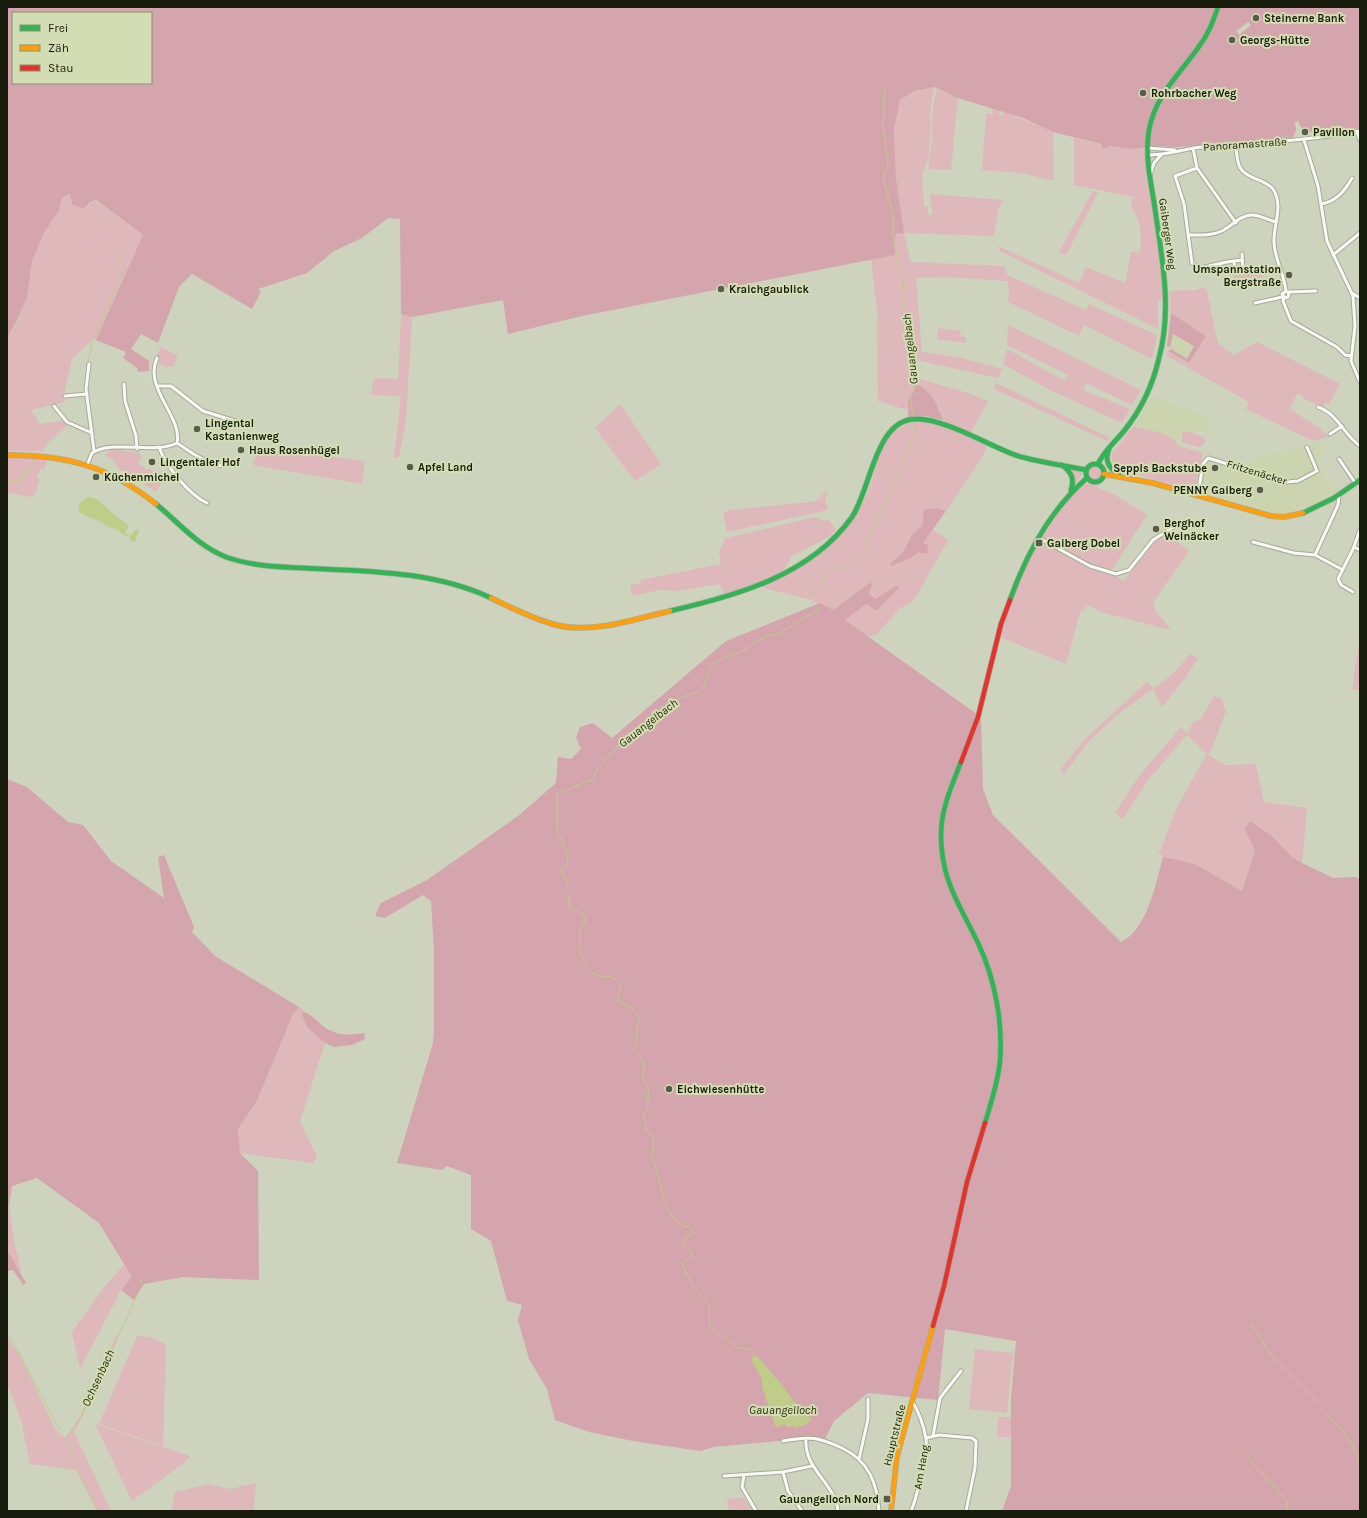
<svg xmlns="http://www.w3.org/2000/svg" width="1367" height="1518" font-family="Karla,sans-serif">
<rect width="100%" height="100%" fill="#ced3bd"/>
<path fill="#cbd4ae" d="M1173,334L1194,346L1187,359L1171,349Z
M1153,396L1211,418L1207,433L1194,429L1192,433L1183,430L1180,440L1133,427Z
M1320,441L1326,453L1316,458L1327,481L1330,480L1338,492L1312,504L1285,514L1275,513L1200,492L1206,456L1248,467L1250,459L1298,448Z"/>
<path fill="#deb8bb" d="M934,87L929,119L931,121L929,157L922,175L924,206L928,207V215H932L930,194L1003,200L998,211L994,236L904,233L911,262L1005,266L1007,275L1086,310L1089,304L1157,335L1152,359L1084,325L1079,336L1008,302L1009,288L1007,281L946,277L916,278L922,352L957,357L1002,369L998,378L920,361L911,365L916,378L968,393L988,401L971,433L943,420L939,407L908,401V409C902,410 887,402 878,401L877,311L871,259L895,255V234L904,233L896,178L894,130L900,100L914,91Z
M937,89L958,98L951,170L928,169C935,143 929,114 937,89Z
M993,108L999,110V115H1003V111L1053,132L1054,181L1022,173L982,170L986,114H992Z
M1074,138L1102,145V148H1107L1108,146L1133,149L1144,148L1163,278L1164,298L1158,300V329L1000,251L998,246L1079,283L1086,267L1125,283L1131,252L1139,253C1143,237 1140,220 1131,206L1132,200L1134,197L1074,185Z
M1093,191L1098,193L1066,255L1059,252Z
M70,194L72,204L83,209L90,202L96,201L143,235L96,340L93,339L72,359L64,395L65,402L31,410L40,424L64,420L68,424L45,446L44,451H7V338L19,320L27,297L32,261L44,233L59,210L62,199Z
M1262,272L1264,282L1234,283L1233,274Z
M1206,287L1218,344L1234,355L1257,342L1340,384L1329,404L1325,403L1323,407L1302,398L1303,396L1297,394L1290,409L1321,429L1328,437L1313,441L1246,409L1249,402L1167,356L1168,351L1189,363L1206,336L1171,313L1170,291L1195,290Z
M401,314L412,317L406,421L399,457L394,458L401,396L371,395L374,378L398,379Z
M1008,325L1141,390L1132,405L1086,383L1083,390L1130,409L1122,423L1050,390L1003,364L1007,349L1065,381L1068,375L1007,345Z
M938,328L961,331L960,336L966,337V343L937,339Z
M161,347L178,356L173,366L166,367L158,363L159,359L155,358Z
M996,383L1110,438L1107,441L994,389Z
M620,404L661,464L635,481L595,428Z
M924,421L944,426L987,446L983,456L946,511L937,508L918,531L912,535L903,552L890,564L892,566L906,558L914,557L919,552L922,543L933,530L948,540L916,597L908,605L900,608L877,634L868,637L845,620L866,604L875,610L896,586L875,599L869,593L872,585L871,582L833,610L812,600L764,588L765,586C792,572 823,554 845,530C854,520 861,506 867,494C881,461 879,424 924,421Z
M1133,427C1147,429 1172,433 1179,446L1203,453L1196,486L1188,488C1176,485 1121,472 1115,465C1112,462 1111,458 1112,453Z
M1186,431L1204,437L1205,441L1202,446L1198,447L1181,442L1183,432Z
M112,449L139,453L142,456L138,463L148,470L149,468L157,473L160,472L165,476L156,492L136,478L119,469L113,460L105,455Z
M259,449L365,461L362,484L253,465Z
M7,457H43L47,460L44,470L40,469L37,478L40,479L35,494L31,497L7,492Z
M1088 473a7 7 0 1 1 14 0a7 7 0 1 1-14 0Z
M1070,468L1080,471L1082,474L1076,483L1074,473Z
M1085,484L1098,485V488L1115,495L1147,515L1110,573L1124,581L1151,545L1161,537L1174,539L1189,551L1154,601C1152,614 1167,620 1170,630L1101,612L1088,605L1080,613L1066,664L1000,637L1009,603L1027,561L1064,504L1071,495Z
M826,491L828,492L825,499L828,510L727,532L723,514L729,510L811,502L816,501Z
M815,517L819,518L824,522L828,519L836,530L827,538L792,556L783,571L739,592L724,595L720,584L677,591L659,590L632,596L630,585L641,584L640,580L721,564L719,552L726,538Z
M1359,643H1360V691L1352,689Z
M1190,654L1198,658L1186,677L1162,707L1153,689L1122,711L1089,741L1064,774L1060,770L1084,740L1147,682L1154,688C1169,679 1179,668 1190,654Z
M1214,696L1222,699L1226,711L1211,751L1207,754L1225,765L1256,764L1264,802L1307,808L1302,863L1292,857L1272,836L1245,829L1255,851L1242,891L1195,864L1163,857L1158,851L1162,848C1170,815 1190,784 1207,754L1187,735L1148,780L1123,819L1115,813L1139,776L1181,727L1187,734L1193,722L1201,719Z
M299,1007L306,1012H301L307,1027L325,1043L300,1121L317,1157L313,1163L240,1153L238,1129L257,1102L293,1014Z
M9,1205L14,1240L21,1270L20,1271L7,1252V1206Z
M125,1264L132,1277L121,1290L80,1369L72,1332L105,1286Z
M116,1336H119L82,1417L74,1432L111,1511H97L76,1470L30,1464L22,1424L7,1383V1338L19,1354L56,1430L65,1438L80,1417Z
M137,1336L152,1337L166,1345L163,1446L99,1424Z
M975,1349L1013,1353L1007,1413L969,1409Z
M998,1417H1011V1437H997Z
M95,1424L190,1456L184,1463L132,1501Z
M256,1483L254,1511H171L175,1492L208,1484L230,1489Z
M744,1498L753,1511H729L727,1499Z"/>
<path fill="#d4a5ac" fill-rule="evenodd" d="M7,7H1360V128L1329,134L1328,130L1323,128L1310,132L1302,129L1298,121L1295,122L1296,130L1293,138L1177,147L1155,146L1133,149L1108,146L1107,148H1102V145L1097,143L1053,132L1023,118L958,98L934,87L914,91L900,100L894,130L896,178L904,233L895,234V255L582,316L508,334L503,300L412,317L401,314L400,219L388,218L362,238L334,251L307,273L258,289L261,292L252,309L192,274L179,287L158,343L141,334L131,349L149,361V371L138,372L137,368L123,358L126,352L96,340L143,235L96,200L90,202L83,209L72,204L70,194L62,198L59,210L44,233L32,261L27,297L18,319L7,338ZM13,13H151V83H13ZM1248,22L1251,25L1239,35L1236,31Z
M1171,313L1206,336L1189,363L1168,351L1171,349L1187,359L1194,346L1173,334L1170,347L1167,346Z
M916,385C930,388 939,408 943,420L925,416L908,417V401Z
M937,508L946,511L923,543L928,545L927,554L919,552C912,559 901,561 892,566L890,564L903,552L912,535L922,526L924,510Z
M871,582L872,585L869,593L875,599L896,586L899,588L878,609L875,610L866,604L845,620L981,717L983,789L993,815L1121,942C1147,930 1156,883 1163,857L1195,864L1242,891L1255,851L1245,829L1250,821L1272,836L1292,857L1302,863L1333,878L1355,877L1360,879V1511H1002L1011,1486V1397L1016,1341L945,1329L938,1400L868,1393L834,1421L824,1441L800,1440L778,1441L714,1447L700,1451L633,1441L589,1432L555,1420L547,1389L529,1359L518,1320L522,1305L507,1301L491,1241L471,1229V1175L447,1166L442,1170L397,1163L433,1043L434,1031V953L431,901L423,895L385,918L375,916L381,903L427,880L518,816L556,783L558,757L571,759L581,749L576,738L580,727L593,723L612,738L726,641L820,603L833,610Z
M7,779L27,787L68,822L83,825L111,861L164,898L158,857L164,855L194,927L192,932L215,956L299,1007L293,1014L257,1101L238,1129L240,1153L258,1171L259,1280L183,1277L144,1284L134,1300L121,1290L132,1277L99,1223L37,1178L12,1186L9,1205L7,1206Z
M301,1012C311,1012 319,1024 327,1029C339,1036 351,1035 364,1033L365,1039L352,1045L334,1047L325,1043L307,1027Z
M7,1252L9,1253L26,1283L23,1285L13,1270L7,1271Z"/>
<path fill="#bfcd89" d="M91,497L98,500L115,515L129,526L125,533L130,536L135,530H139L135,542L131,541L130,537L122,534L117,529L109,527L101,522L80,513C76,504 83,498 91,497Z
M753,1355L758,1357L783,1386L794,1402L812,1420L805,1425L795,1428L794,1426L788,1427L784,1424L779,1427L775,1426L762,1386V1379L752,1361Z"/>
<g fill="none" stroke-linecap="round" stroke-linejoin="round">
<path stroke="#bfcd89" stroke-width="1" d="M885,90L883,125L888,165L883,177L893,215V237L902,280L908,339L914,375V389L910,401L914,417
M95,338L124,269L122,259L109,240
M88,361L93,341
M7,482L16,483L32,467
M808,597L826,577L858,554L864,548C873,524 920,440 915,420
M568,887L566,878L561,871L563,867L568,864L566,850L557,831V794L593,779L598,768L620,744L641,731L677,699L698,692L704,686L711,666L719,660L746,650L753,643L765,637L780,633L816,611L822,606
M569,894V908C574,912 580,910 584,917C587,923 581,925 580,931C578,942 581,959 588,969C595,982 620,969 620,989C620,994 617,996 618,1001L630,1006L640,1018C634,1029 640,1037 633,1049L645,1063L642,1074L649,1091L647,1109L643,1118L646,1124V1129L654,1138L652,1155L663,1194V1200L673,1218L683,1226L689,1227L694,1233L684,1238L683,1245L691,1251L692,1255L682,1263C688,1281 696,1290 709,1304L710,1326L714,1332L726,1338L737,1347L752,1350L754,1356
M140,1283L141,1280
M1251,1324L1274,1359L1318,1403
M7,1335L17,1349L55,1422L62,1431
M118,1336L140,1289
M1323,1410C1342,1432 1352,1436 1360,1466
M81,1416L116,1341
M79,1419L67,1438L76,1466L98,1511
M1245,1455L1285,1498L1289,1511"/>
<defs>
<path id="street" d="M1357,132L1360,140
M1304,140L1318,186L1327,241L1353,296L1355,326L1351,361L1360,382
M1236,145C1237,168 1239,173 1261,181C1265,183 1270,185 1273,189C1284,206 1273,225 1274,243C1275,260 1284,274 1286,291L1289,293L1288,297L1285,298L1282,294L1286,291
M1148,148L1175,150
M1193,148L1197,168L1236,223
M1148,155C1166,155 1184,149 1202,147C1255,143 1308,141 1360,131
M1197,168L1175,176L1184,204L1192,263L1200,268L1227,262L1242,260
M1150,175L1154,163L1161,155
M1321,204C1336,202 1345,191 1352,178
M1188,235C1199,235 1211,236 1222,231C1232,226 1240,215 1252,215C1260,215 1268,220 1276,222
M1333,255L1360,233
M1234,261L1235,272H1243L1242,254
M1289,292L1316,291
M1352,293L1360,298
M1284,298L1283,301L1291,321L1337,347L1345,355L1351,356
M1255,303L1282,297
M157,358C143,388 183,417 177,443
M89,364L86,389L94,451
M124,384L125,401L136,436L137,449
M158,386H171L203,411L235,421
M65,396L87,394
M54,406L67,422L92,433
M1318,407C1338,414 1343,434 1360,446
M1330,434L1342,426
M177,443L195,455L218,466L222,465
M159,447C165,465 189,495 207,503
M1339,459L1356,484
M88,463L92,453C112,439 152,455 177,443
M1198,495L1203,464L1208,458L1286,482L1298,481L1317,471L1307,447
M1039,538L1090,566L1116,574L1129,570L1153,540L1173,527
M1253,542L1294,553L1315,555
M1354,547L1360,550
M1315,555L1338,505L1339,495
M1315,555L1343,570
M1353,592L1341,585L1338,579L1353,549L1360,530
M933,1436L940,1398L961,1371
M926,1438L939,1435L972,1438L976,1441L975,1468L966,1511
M806,1440C804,1469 835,1483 838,1511
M783,1441C810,1436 818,1437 842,1448C869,1461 877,1483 879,1511
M859,1459L868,1419V1399
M783,1472L788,1491L802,1511
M724,1476L783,1472L812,1466
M744,1476L742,1487L756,1511
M911,1511C916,1500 928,1451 926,1439C924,1427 919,1412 912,1401"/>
<path id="fast" d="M1109,449C1104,461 1109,468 1119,475
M1086 473a9 9 0 1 1 18 0a9 9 0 1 1-18 0Z
M1098,464C1104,451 1115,442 1124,431C1141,410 1153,384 1159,358C1173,307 1161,253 1154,202C1150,179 1145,153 1149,130C1155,95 1181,73 1200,45C1209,33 1213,21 1218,7
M1062,465C1071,472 1075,478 1071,490
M156,504C179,523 198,546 226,557C251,566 278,567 304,568C366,571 434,571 491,598
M1303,513L1334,498L1360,480
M1010,600C1026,555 1050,510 1087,478
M670,611C736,596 811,575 852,517C871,489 875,419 916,419C943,418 988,445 1015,455C1037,462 1063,465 1086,470
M961,762C952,785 941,809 941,835C941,881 960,905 979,945C995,980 1003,1022 1000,1061C998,1082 991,1103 985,1123"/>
<path id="slow" d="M7,455C67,455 108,466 156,504
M1104,474L1153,483L1271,516L1284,517L1303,513
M491,598C512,608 533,619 556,625C594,634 634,619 670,611
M891,1511L897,1456L933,1326"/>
<path id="jam" d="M961,762L978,717L1001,624L1010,600
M933,1326L944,1286L967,1182L985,1123"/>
</defs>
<use href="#street" stroke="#a6aa99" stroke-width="5"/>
<use href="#fast" stroke="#a6aa99" stroke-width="6"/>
<use href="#slow" stroke="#a6aa99" stroke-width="6"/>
<use href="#jam" stroke="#a6aa99" stroke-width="6"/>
<use href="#street" stroke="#f8f8f5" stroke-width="3"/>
<use href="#fast" stroke="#30b455" stroke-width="4.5"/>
<use href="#slow" stroke="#ff9f0a" stroke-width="4.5"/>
<use href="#jam" stroke="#e5322d" stroke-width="4.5"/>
</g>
<g fill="#585c4a" stroke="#d3ddb3" stroke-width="1.5">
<circle cx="1256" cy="18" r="4"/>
<circle cx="1232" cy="40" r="4"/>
<circle cx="1143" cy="93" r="4"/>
<circle cx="1305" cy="132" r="4"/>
<circle cx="1289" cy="275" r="4"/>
<circle cx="721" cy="289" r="4"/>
<circle cx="197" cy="429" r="4"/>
<circle cx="241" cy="450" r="4"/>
<circle cx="152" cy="462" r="4"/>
<circle cx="410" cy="467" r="4"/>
<circle cx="1215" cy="468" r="4"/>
<circle cx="96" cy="477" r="4"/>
<circle cx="1260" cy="490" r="4"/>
<circle cx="1156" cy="529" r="4"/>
<rect x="1035" y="539" width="8" height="8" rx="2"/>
<circle cx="669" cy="1089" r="4"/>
<rect x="883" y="1495" width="8" height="8" rx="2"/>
</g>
<g text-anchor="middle" stroke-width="4" stroke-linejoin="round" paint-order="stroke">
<g font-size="11" font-weight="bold" fill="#181c0c" stroke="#d3ddb3" text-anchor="start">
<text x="1264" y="22">Steinerne Bank</text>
<text x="1240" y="44">Georgs-Hütte</text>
<text x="1151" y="97">Rohrbacher Weg</text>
<text x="1313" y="136">Pavillon</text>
<text x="1281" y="273" text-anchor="end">Umspannstation<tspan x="1281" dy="13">Bergstraße</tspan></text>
<text x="729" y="293">Kraichgaublick</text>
<text x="205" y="427">Lingental<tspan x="205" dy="13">Kastanienweg</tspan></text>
<text x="249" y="454">Haus Rosenhügel</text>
<text x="160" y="466">Lingentaler Hof</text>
<text x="418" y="471">Apfel Land</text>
<text x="1207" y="472" text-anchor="end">Seppls Backstube</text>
<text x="104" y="481">Küchenmichel</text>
<text x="1252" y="494" text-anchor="end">PENNY Gaiberg</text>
<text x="1164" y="527">Berghof<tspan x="1164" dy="13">Weinäcker</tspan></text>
<text x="1047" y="547">Gaiberg Dobel</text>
<text x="677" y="1093">Eichwiesenhütte</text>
<text x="879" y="1503" text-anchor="end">Gauangelloch Nord</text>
</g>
<g font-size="11" fill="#181c0c" stroke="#d3ddb3">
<text transform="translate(1245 144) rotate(-4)" y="4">Panoramastraße</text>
<text transform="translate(1168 234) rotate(82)" y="4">Gaiberger Weg</text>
<text transform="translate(1257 472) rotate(17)" y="4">Fritzenäcker</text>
<text transform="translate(894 1435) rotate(-76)" y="4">Hauptstraße</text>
<text transform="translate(921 1467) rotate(-80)" y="4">Am Hang</text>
</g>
<g font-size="12" font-style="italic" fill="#2a310c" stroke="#d3ddb3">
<text transform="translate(910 349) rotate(-96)" y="4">Gauangelbach</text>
<text transform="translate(648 723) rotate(-38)" y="4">Gauangelbach</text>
<text transform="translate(98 1378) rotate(-65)" y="4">Ochsenbach</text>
<text x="783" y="1414">Gauangelloch</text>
</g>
</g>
<rect width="1367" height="1518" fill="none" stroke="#181c0c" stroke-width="16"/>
<rect x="12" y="12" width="140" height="72" fill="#d3ddb3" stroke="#889070"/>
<rect x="20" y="25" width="20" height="6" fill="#30b455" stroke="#889070"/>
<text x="48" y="32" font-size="12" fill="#181c0c">Frei</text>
<rect x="20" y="45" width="20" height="6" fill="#ff9f0a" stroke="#889070"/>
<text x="48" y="52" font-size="12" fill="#181c0c">Zäh</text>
<rect x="20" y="65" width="20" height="6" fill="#e5322d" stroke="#889070"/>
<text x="48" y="72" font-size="12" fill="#181c0c">Stau</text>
</svg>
